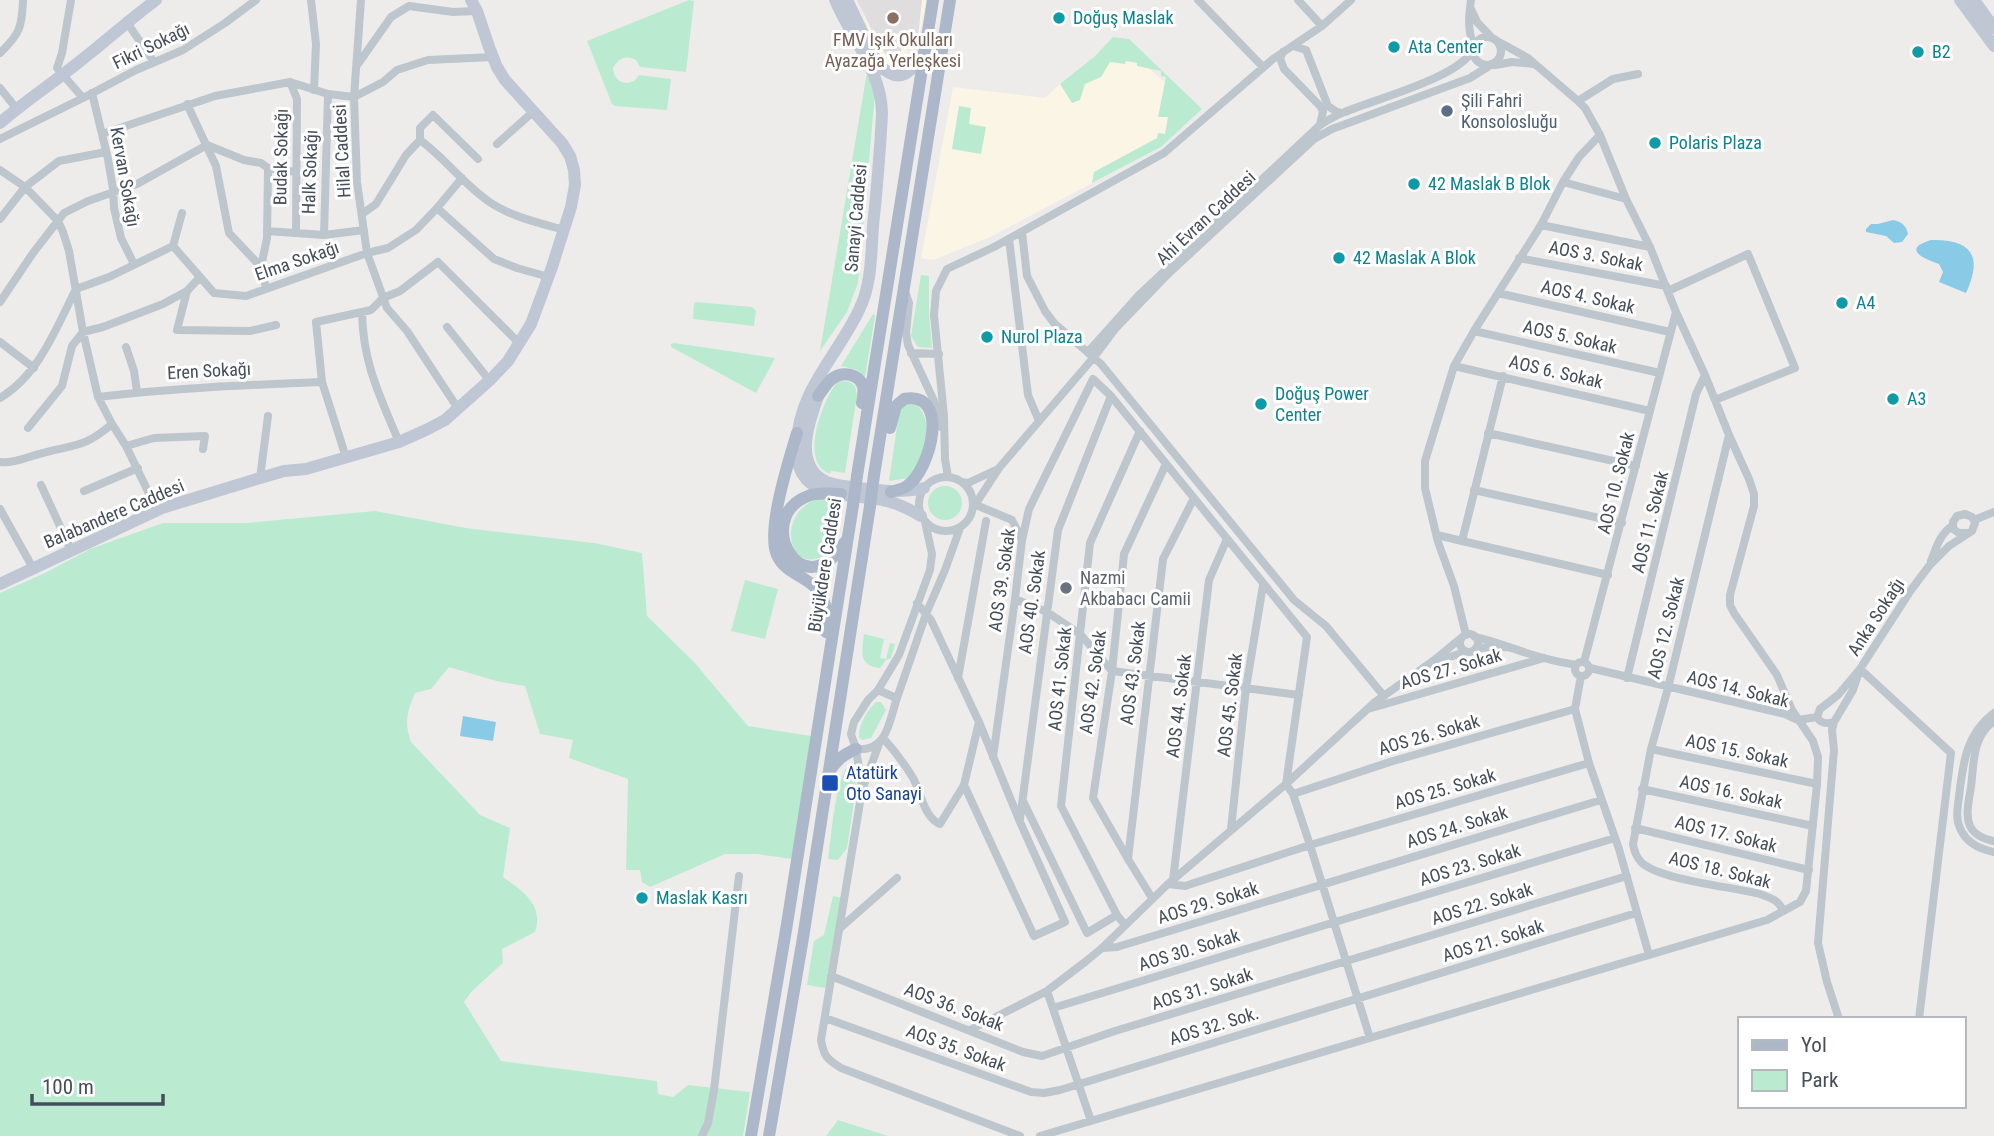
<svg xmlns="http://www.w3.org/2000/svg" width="1994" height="1136" font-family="'Roboto Condensed',sans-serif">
<rect width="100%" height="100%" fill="#eeeceb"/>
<path fill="#faf5e4" d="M858,0H926L918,44H909L901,73H892L874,45Z
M1113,37L1195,109L1161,147L990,237L934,260L921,258L953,87L1045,98L1060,84L1089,62Z"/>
<path fill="#dfdddd" d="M857,0H922L918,37H905L896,69L878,43Z"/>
<path fill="#baebd1" d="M689,0L694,1L686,72L640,67L636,60C625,55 619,58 613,68C614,80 622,86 634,81L639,75L671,79L667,110L615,106L612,104L587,41Z
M1113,37L1129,39L1202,109L1161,147L1092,183L1094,172L1157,138L1158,133L1165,134L1168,117H1158L1166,77L1161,76V71L1137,66V63L1126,61L1125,64L1110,62L1101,77L1085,84L1080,100L1072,103L1060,84L1094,57Z
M867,72L875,94L858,283L847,312L820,351Z
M959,106L971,108L969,124L986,127L981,154L952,149Z
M921,275L929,276V314L932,348L918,347L911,336Z
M696,302L752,307L756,311L754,326L693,319L694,304Z
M873,314L875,316L865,377L857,370L841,366Z
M674,343L775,358L756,393L671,347V344Z
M842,381L850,382L855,386L857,395L845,473L831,471L830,474C798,463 823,400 837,382Z
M915,404C931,415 928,442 922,459C919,465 913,472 909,478L889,481L899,413L905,405Z
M928 503a17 17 0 1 1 34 0a17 17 0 1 1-34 0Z
M818,499L841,501C839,514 839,531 834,544C831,551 826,556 819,558C786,569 778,511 818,499Z
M375,511L466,528L594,543L642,553L647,616L694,662L748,726L811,736L792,859L757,854H725L650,887L642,882L640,870H626L628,779L569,758L573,740L540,734L525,686L500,682L449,667L431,689L415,693C407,712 404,722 411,742L480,815L510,828L503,877C523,891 544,905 535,932L502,949L503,963L472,991L464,1002L501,1061L657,1081L658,1094L673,1097L688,1085L750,1092L743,1136H0V593L45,573L90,549L163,523H247Z
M745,580L778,589L765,639L731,631Z
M864,634L884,639L880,658L886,659L890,643L895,644L891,658L886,660L880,668C858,666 862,651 864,634Z
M876,702H881L886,710L871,738L862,740L859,737C858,726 867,710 876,702Z
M851,767L855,771L856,789L847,848L838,860L828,859C832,833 834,790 846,768Z
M833,896L843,898L826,988L807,985L814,941L824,935Z
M838,1120L888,1136H826Z"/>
<path fill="#89cbe6" d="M1893,220C1902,222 1906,225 1908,234L1902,242L1894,243L1886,236L1866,232V229L1871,224H1878Z
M1931,240C1972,239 1983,256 1966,293L1939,282L1943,272L1939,264C1924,259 1901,249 1931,240Z
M463,716L496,722L493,741L460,736Z"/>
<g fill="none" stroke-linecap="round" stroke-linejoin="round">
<path stroke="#bdc5cd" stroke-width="8" d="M71,0L62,53L57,68L83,98L136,70L183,50L225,23L256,0
M311,0L316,44L314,90
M361,0L354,97L357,182L367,253L387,308L407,331L457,407
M1198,0L1263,67
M1298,0L1322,26
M1471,0C1469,14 1467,32 1474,45
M1471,9L1477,22L1492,38
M126,21L154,62
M1473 51a14 14 0 1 1 28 0a14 14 0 1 1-28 0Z
M1293,46L1306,50L1328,106L1337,112L1342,113
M1283,52L1280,58L1284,69L1320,106L1323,111L1320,125
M0,53C20,34 22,27 23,0
M358,64L391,17L409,6L453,12L477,11
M1495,65L1512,62L1534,64
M290,82L297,99L296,233
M0,88L16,108
M92,93L108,159L113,189L114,208L121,238L134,264
M1578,101L1613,79L1638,74
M187,104L216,166L229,233L261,267L266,288
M102,134L215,96L290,82L328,94L354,97L383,82L397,70L428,60L493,57
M0,139L83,98
M420,140V128L433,115L478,159
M497,144L534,111
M268,168L296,172
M0,170L25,187L58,221L63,232L69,251L83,332L98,397L112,424L126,446L157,510
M1563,182L1626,199
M437,208L494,259L517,268L549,277
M362,214L376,204L406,155L420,140C446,159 465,186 491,203C512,217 540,223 564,230
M0,219L25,187L59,161L106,152
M1541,225L1650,247
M267,231L324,235L328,94
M1022,232L1027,276L1045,311L1054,323L1101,364L1294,600L1326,626L1384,696
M324,235L364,230
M1009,239L1028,395L1039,421
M173,246L214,293L246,296L367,253L388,248L416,230L437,208L462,178
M1519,258L1666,286
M200,277L187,291L177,330L250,331L276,325
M905,291L909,303L906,333L908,345L934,401L941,427
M1668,291L1748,254L1795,368L1715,400
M1498,293L1670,332
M0,302L33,253L64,213L88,201L137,184L207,145L244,160L261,163L268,168L267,238L261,267
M362,313C363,361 378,392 396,435
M447,327L486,376L491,379
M1474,331L1660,373
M0,342L34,368
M126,347L134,371L137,392
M1088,352L1139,295L1320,125C1328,120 1336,115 1345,112C1375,99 1458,78 1473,50
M911,353L939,354
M1454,366L1650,411
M1503,376L1462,541L1608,575
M98,397C173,388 247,385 322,382
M0,398C39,375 56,328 76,289L109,277L173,246L182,213
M28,428L62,386L72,346L83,332L103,327L163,304L187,291
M1488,433L1636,466
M1729,435L1668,688L1651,749L1633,844C1634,851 1637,858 1642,863C1661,880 1733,887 1760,894C1771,898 1779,900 1783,911
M126,446L154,438L205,436L203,449
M344,451L322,382L316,322L371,310L383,298L400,291L438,262L520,344
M0,462C14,464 29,456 43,453C75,444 84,448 112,424
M919 504a27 27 0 1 1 54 0a27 27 0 1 1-54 0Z
M948,477L945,459L944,416L934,315L936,291L947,269L994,247L1164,153L1273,59L1322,26L1351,0
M260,478L268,416
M962,482L968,483L998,469
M41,485L71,550
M1474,490L1622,523
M84,491L138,468
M976,505L1012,520L1022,540
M973,508L999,468L1094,357L1115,329L1168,274L1314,139L1332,129L1470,78L1489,66
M0,509L33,568
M1974,520L1994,512
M1437,535L1462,541
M1931,561C1936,548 1940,534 1952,526
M1015,599L1047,612L1080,634L1112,671L1299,695
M917,603L931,620L979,722L1020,822L1065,922L1034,936L964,785
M1460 643a9 9 0 1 1 18 0a9 9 0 1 1-18 0Z
M1466,635L1454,586L1438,542L1425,488V461L1454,366L1474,331L1541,225L1563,182L1579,157L1600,135
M1475,637C1498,642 1520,652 1544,658C1554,661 1566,663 1576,665
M1476,648L1508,647
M1433,661L1440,660L1465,652
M1575 669a7 7 0 1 1 14 0a7 7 0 1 1-14 0Z
M1584,662L1676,312
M1590,668L1785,714L1798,720L1817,717
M1860,669L1951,753L1919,1019
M1860,669L1838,695L1820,709L1817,717C1821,724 1827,724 1834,722L1853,690L1860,669L1911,590L1929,566L1949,546L1972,531L1975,523L1972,517L1965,514L1957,516L1953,522V529L1959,533H1968
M1581,676L1575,709L1589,763L1619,849L1649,955
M958,678L986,521
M1627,678L1696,394L1705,375
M878,690L894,697L896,701C889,724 886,752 856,749L851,734L854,722L868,700L878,690L899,655L930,570L932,554L925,522
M896,701L926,614L945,570L960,528
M1368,709L1544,658
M1994,713C1966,734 1963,763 1959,796C1958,806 1955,818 1960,828C1966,843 1979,849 1994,852
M1834,722L1832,730L1834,750L1818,943L1827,982L1839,1019
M883,738C894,750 904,763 913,778C921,792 924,818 940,824L964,785L979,722
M879,744L862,790L821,1040C824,1057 827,1059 841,1068L1020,1136
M856,749L862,788
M1651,749L1817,784
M993,757L1015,599L1022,540L1029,509L1093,379L1111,396L1307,637L1286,784L1293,794L1310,845L1370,1038
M1642,789L1813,826
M1293,794L1393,761L1575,709
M1023,801L1087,933L1117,915
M1020,819L1058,530L1111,396
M1635,828L1809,870
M1231,829L1246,688L1263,585
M1993,841C1984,839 1974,835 1970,826C1965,815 1969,800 1971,787C1974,763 1972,737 1994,721
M1128,859L1163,559L1194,498
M1173,880L1209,580L1227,539
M1168,884L1185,886L1310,845L1589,763
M1152,898L1128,859L1093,798L1112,671L1124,554L1166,464
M1125,925L1117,915L1061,806L1090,543L1140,431
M839,929L897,878
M1102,948L1117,947L1601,800
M831,976L1023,1052L1042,1056L1115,1031L1627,876
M1047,991L1091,1121
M1053,1008L1335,922L1615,838
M825,1018L1031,1092L1044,1093L1060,1090L1636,913
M970,1030L1047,991L1085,962L1102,948L1168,884L1286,784L1375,702L1433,661L1461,638
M702,1136L708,1123L714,1090L739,876
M1040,1136L1767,920L1800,902L1806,891L1817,784L1818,757L1813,741L1792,710L1777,675L1734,613L1730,605V595L1754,506V494L1749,479L1729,435L1705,375L1676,312L1650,247L1626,199L1600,135L1585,108L1578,101L1528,58L1497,41"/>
<path stroke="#bfc7d4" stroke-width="12" d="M835,0C851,38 882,71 882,114C880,151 877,189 873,226C871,254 872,284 859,310C838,355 798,391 797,444C796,456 797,469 806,479C824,498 858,495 882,500C896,502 909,509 921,516
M847,0L880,69
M1960,0L1994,46
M1974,0L1994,28
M877,63C900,87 911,73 925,50
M0,123C25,101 53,83 79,62C105,42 129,20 156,0
M821,389C811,415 790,466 827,482C837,486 849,486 859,488C882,491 902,493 924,488
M0,584L162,508L260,478L284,471L306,469L399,442L426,430L445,420L491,379L508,361L531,324L552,267L571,207L575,185L574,170L570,156L562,143L505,80L497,67L489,47L477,11L471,0"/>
<path stroke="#acb8ca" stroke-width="12" d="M818,396C823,390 827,382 833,378C843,371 859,374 863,386C864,391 863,398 862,403
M890,428L896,406L904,399C951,390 931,470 907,486C903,489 897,490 891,492
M797,433C789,460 766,530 777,555C788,579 817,575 825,605C827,614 825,623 826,632
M874,475L950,0
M857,476L933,0
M841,494C830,494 818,492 808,496C752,517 802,611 845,542
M829,772C836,760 843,755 856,749
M751,1136L787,924L853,505
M769,1136L803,938L870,506"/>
<path stroke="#acb8ca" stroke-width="12" d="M853,505L857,476
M870,506L874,475"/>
</g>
<circle fill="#8d6e63" stroke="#fff" stroke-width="2.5" cx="893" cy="18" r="7"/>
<g fill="#0f9aa8" stroke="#fff" stroke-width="2.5">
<circle cx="1059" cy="18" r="7"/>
<circle cx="1394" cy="47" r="7"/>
<circle cx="1918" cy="52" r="7"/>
<circle cx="1655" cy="143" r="7"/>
<circle cx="1414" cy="184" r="7"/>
<circle cx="1339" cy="258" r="7"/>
<circle cx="1842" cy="303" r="7"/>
<circle cx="987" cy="337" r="7"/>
<circle cx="1893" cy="399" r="7"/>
<circle cx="1261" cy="404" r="7"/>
<circle cx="642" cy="898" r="7"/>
</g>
<circle fill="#5c6f8a" stroke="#fff" stroke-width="2.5" cx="1447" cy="111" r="7"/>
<circle fill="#6b7280" stroke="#fff" stroke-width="2.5" cx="1066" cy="588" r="7"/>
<rect fill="#1a4fb4" stroke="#fff" stroke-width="2.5" x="821" y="774" width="18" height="18" rx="3.5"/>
<g text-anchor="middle" stroke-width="6" stroke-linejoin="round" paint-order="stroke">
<g font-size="18" fill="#0d838f" stroke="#fff" text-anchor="start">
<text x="1073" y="24">Doğuş Maslak</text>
<text x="1408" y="53">Ata Center</text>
<text x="1932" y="58">B2</text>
<text x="1669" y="149">Polaris Plaza</text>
<text x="1428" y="190">42 Maslak B Blok</text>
<text x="1353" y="264">42 Maslak A Blok</text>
<text x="1856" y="309">A4</text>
<text x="1001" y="343">Nurol Plaza</text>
<text x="1275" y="400">Doğuş Power<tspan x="1275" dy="21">Center</tspan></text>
<text x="1907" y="405">A3</text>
<text x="656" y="904">Maslak Kasrı</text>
</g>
<g font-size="18" fill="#785e54" stroke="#fff">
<text x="893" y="46">FMV Işık Okulları<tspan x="893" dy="21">Ayazağa Yerleşkesi</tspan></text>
</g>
<g font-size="18" fill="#454d58" stroke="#fff">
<text transform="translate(151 46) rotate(-26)" y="6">Fikri Sokağı</text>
<text transform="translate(342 151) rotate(-93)" y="6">Hilal Caddesi</text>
<text transform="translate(281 157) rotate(-89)" y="6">Budak Sokağı</text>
<text transform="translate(310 172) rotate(-88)" y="6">Halk Sokağı</text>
<text transform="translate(125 177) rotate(80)" y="6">Kervan Sokağı</text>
<text transform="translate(856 218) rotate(-85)" y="6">Sanayi Caddesi</text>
<text transform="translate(1206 218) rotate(-43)" y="6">Ahi Evran Caddesi</text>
<text transform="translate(1596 256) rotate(11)" y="6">AOS 3. Sokak</text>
<text transform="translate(297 261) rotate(-19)" y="6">Elma Sokağı</text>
<text transform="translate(1588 297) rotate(13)" y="6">AOS 4. Sokak</text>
<text transform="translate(1570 337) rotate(13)" y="6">AOS 5. Sokak</text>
<text transform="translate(209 371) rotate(-3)" y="6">Eren Sokağı</text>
<text transform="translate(1556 372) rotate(13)" y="6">AOS 6. Sokak</text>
<text transform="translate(1616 483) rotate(-76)" y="6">AOS 10. Sokak</text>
<text transform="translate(114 514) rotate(-23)" y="6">Balabandere Caddesi</text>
<text transform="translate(1650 522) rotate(-76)" y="6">AOS 11. Sokak</text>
<text transform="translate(825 565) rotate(-81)" y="6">Büyükdere Caddesi</text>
<text transform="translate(1002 580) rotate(-82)" y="6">AOS 39. Sokak</text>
<text transform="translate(1032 602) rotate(-82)" y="6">AOS 40. Sokak</text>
<text transform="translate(1876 617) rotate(-57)" y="6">Anka Sokağı</text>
<text transform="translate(1666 628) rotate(-76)" y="6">AOS 12. Sokak</text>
<text transform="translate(1451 669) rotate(-16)" y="6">AOS 27. Sokak</text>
<text transform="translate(1133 673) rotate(-83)" y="6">AOS 43. Sokak</text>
<text transform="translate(1060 679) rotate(-84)" y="6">AOS 41. Sokak</text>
<text transform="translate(1093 682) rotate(-82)" y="6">AOS 42. Sokak</text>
<text transform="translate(1738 689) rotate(14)" y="6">AOS 14. Sokak</text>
<text transform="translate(1230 705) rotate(-83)" y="6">AOS 45. Sokak</text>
<text transform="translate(1179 706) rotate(-83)" y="6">AOS 44. Sokak</text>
<text transform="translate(1429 735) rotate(-16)" y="6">AOS 26. Sokak</text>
<text transform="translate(1737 751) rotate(12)" y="6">AOS 15. Sokak</text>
<text transform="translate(1445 789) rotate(-16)" y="6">AOS 25. Sokak</text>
<text transform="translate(1731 792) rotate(12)" y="6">AOS 16. Sokak</text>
<text transform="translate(1457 827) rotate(-17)" y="6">AOS 24. Sokak</text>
<text transform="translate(1726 834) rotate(14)" y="6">AOS 17. Sokak</text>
<text transform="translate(1470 865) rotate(-17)" y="6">AOS 23. Sokak</text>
<text transform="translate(1720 870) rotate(14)" y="6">AOS 18. Sokak</text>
<text transform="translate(1208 903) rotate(-17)" y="6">AOS 29. Sokak</text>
<text transform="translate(1482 904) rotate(-17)" y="6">AOS 22. Sokak</text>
<text transform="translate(1493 941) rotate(-17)" y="6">AOS 21. Sokak</text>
<text transform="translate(1189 950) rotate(-17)" y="6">AOS 30. Sokak</text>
<text transform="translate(1202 989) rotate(-17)" y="6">AOS 31. Sokak</text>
<text transform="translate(954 1007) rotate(21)" y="6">AOS 36. Sokak</text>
<text transform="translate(1214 1026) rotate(-17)" y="6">AOS 32. Sok.</text>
<text transform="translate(956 1048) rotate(20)" y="6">AOS 35. Sokak</text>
</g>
<g font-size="18" fill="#4e5e75" stroke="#fff" text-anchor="start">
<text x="1461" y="107">Şili Fahri<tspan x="1461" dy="21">Konsolosluğu</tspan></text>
</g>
<g font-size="18" fill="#5b616d" stroke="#fff" text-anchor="start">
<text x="1080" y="584">Nazmi<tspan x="1080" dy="21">Akbabacı Camii</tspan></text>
</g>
<g font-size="18" fill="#164399" stroke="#fff" text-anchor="start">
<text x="846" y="779">Atatürk<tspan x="846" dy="21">Oto Sanayi</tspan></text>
</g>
</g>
<rect x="1738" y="1017" width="228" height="91" fill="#ffffff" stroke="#b5b8bc" stroke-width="2"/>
<rect x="1752" y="1040" width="35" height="10" fill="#acb8ca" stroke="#b5b8bc" stroke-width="2"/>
<text x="1801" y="1052" font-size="21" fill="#454d58">Yol</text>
<rect x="1752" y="1070" width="35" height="21" fill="#baebd1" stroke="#b5b8bc" stroke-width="2"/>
<text x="1801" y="1087" font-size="21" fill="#454d58">Park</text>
<path d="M32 1094v10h131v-10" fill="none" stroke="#454d58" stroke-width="3.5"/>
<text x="42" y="1094" font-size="21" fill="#454d58" stroke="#ffffff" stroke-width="5" paint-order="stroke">100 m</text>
</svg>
